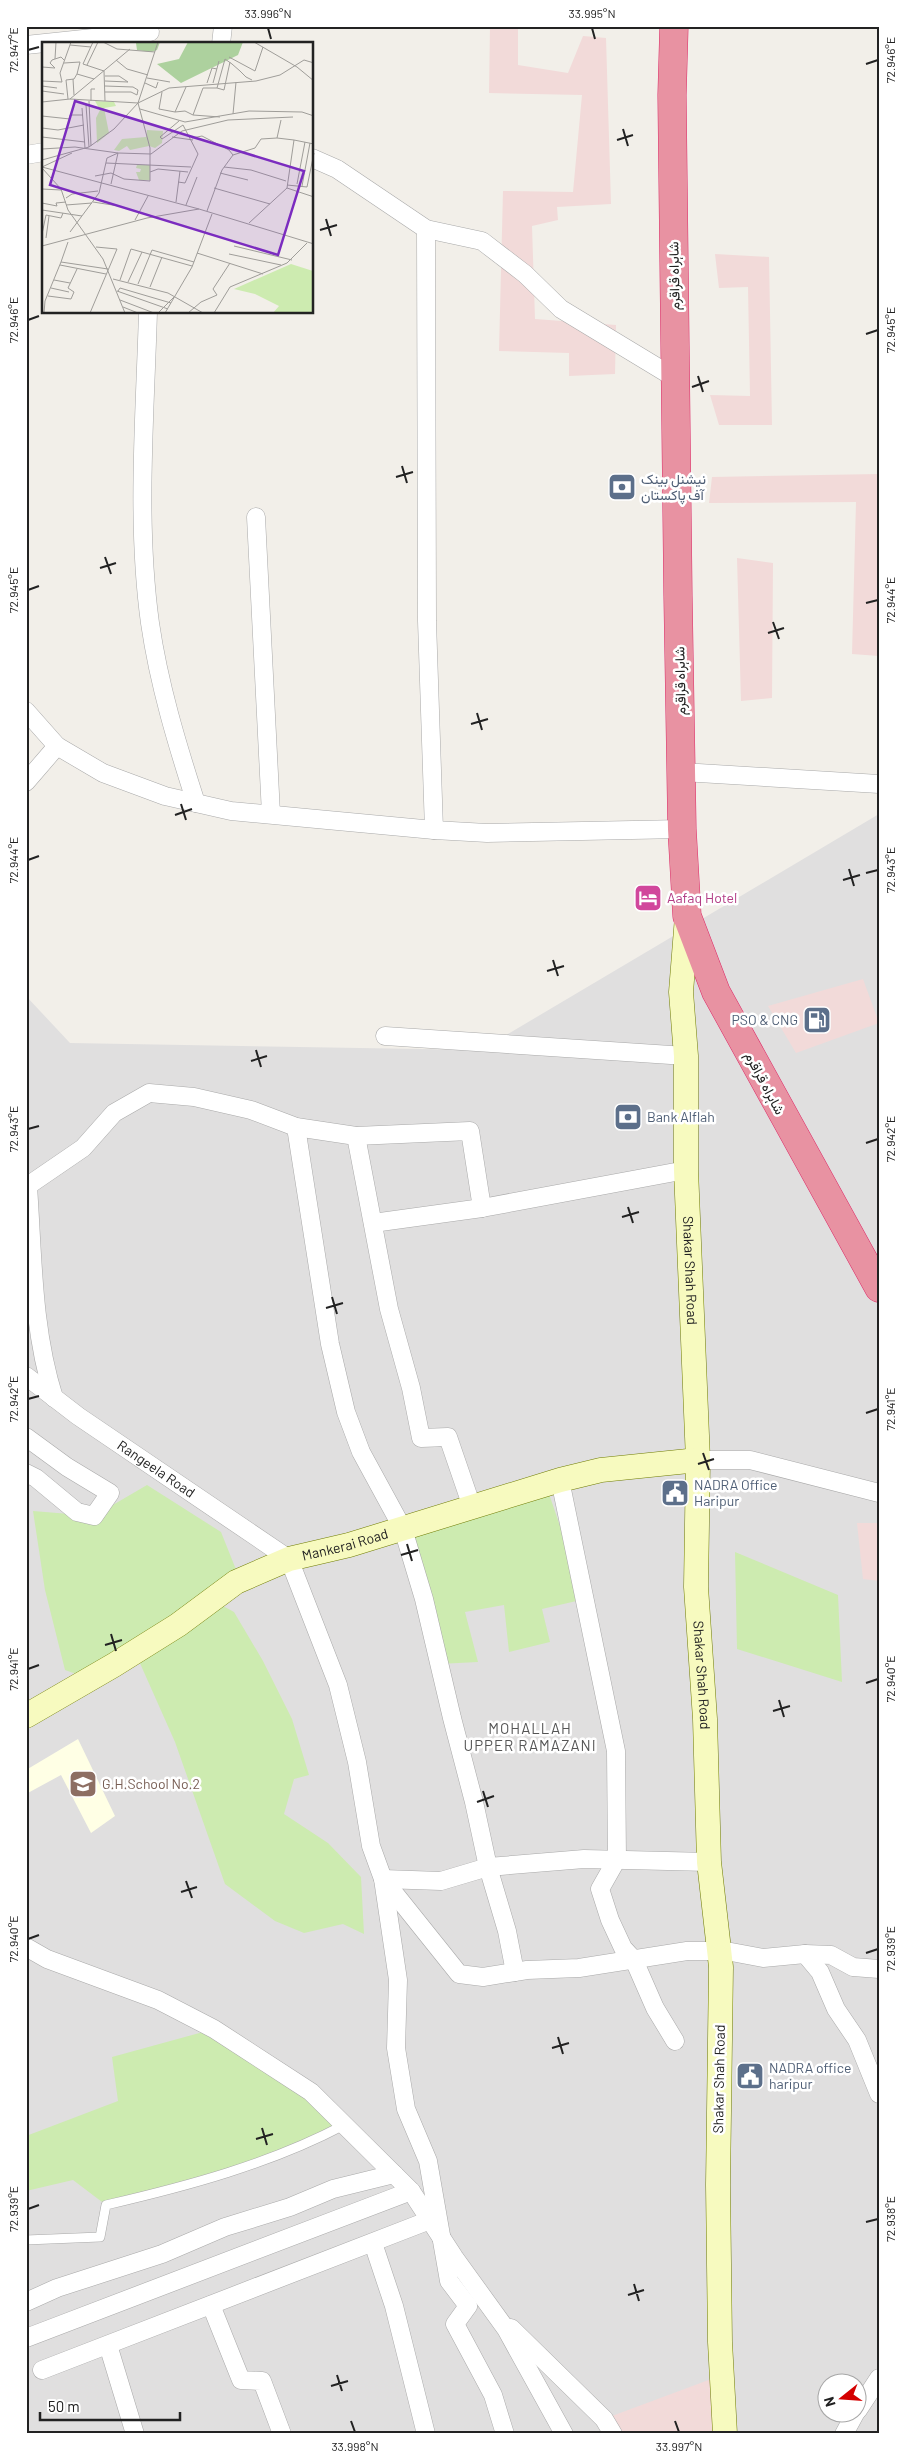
<svg xmlns="http://www.w3.org/2000/svg" width="905" height="2460" font-family="Barlow,Vazirmatn,sans-serif">
<rect width="100%" height="100%" fill="#f2efe9"/>
<path fill="#e0dfdf" fill-rule="evenodd" d="M879,814V2434H26V996L70,1043L481,1050ZM828,2382H858V2412H828Z"/>
<path fill="#f2dad9" d="M490,26H518V65L568,73L583,36L606,38L611,204L557,207L558,220L532,226L535,319L616,325L615,374L569,376V353L499,351L503,191L573,192L582,95L489,93Z
M715,254L769,257L772,425H719L710,395L750,396L748,287L719,288Z
M879,474V656L852,654L856,502L709,503L712,477Z
M737,558L773,563L772,698L741,701Z
M863,979L879,1023L796,1053L768,1006Z
M857,1523H879V1581L863,1579Z
M722,2375L725,2434H613L604,2419Z"/>
<path fill="#ffffe5" d="M78,1739L115,1816L91,1833L61,1775L26,1794V1770Z"/>
<path fill="#cdebb0" d="M147,1485L221,1532L239,1577L212,1600L234,1612L263,1661L292,1719L309,1775L294,1779L284,1814L328,1843L361,1877L364,1934L343,1924L304,1933L275,1921L225,1884L175,1742L135,1652L90,1679L65,1670L45,1590L33,1511L94,1516Z
M546,1485L585,1599L542,1609L550,1642L509,1652L504,1605L465,1612L478,1662L439,1664L403,1529Z
M735,1552L838,1595L842,1682L737,1649Z
M214,2029L344,2125L242,2168L106,2205L73,2180L26,2191V2136L118,2101L112,2057Z"/>
<g fill="none" stroke-linecap="round" stroke-linejoin="round">
<defs>
<path id="lane" d="M26,2240L100,2237L106,2205C188,2186 270,2164 344,2125"/>
<g id="street">
<path d="M221,44L223,26"/>
<path d="M26,45L150,32"/>
<path d="M26,155L44,152"/>
<path d="M312,158L337,169L426,229L482,241L525,274L561,309L675,378"/>
<path d="M426,229L427,621L434,830"/>
<path d="M148,312C145,416 136,521 150,623C159,685 177,744 196,803"/>
<path d="M256,517L271,814"/>
<path d="M26,711L57,746L26,782"/>
<path d="M57,746L103,773L165,796L231,811L434,830L487,833L682,829"/>
<path d="M682,772L879,784"/>
<path d="M385,1036L686,1056"/>
<path d="M296,1127L330,1344L346,1412L361,1452L403,1529L424,1599L452,1718L474,1802L488,1867L507,1931L515,1972"/>
<path d="M356,1136L389,1309L411,1388L421,1438L448,1437L472,1507"/>
<path d="M28,1186C33,1258 32,1328 54,1398"/>
<path d="M26,1187L83,1148L114,1113L149,1093L194,1097L251,1110L296,1127L356,1136L470,1131L482,1208"/>
<path d="M373,1223L482,1208L686,1170"/>
<path id="s1" d="M26,1376L78,1416L289,1559L338,1685L357,1762L371,1846L383,1879L459,1974L483,1977L527,1970L579,1968L687,1951H726L763,1958L805,1954L831,1955L853,1967L879,1969"/>
<path d="M26,1437L67,1467L110,1493L94,1516L77,1512L36,1478L26,1473"/>
<path d="M698,1460H750L879,1493"/>
<path d="M560,1480L616,1751L617,1859L600,1889L610,1920L623,1948L634,1960L655,2008L675,2041"/>
<path d="M26,1947L47,1959L158,2000L214,2029L311,2092L411,2191L454,2257L506,2329L564,2434"/>
<path d="M805,1954L820,1972L836,2009L857,2040L879,2094"/>
<path d="M373,2243L394,2306L426,2434"/>
<path d="M26,2302L57,2288L162,2254L225,2227L290,2207L333,2189L394,2174"/>
<path d="M211,2305L241,2380L262,2381L282,2434"/>
<path d="M511,2328L604,2419L613,2434"/>
<path d="M26,2338L411,2191"/>
<path d="M108,2345L135,2434"/>
<path d="M42,2370L430,2220"/>
<path d="M858,2410L879,2378"/>
<path d="M505,2434L493,2395L455,2324L468,2306L449,2281L428,2161L406,2109L396,2048L398,1980L383,1879L441,1881L488,1867L584,1859L709,1862"/>
<path d="M844,2434L856,2412"/>
</g>
<g id="secondary">
<path id="s2" d="M687,917L681,992L686,1056V1170L698,1460L696,1587L705,1719L709,1862L721,1967L718,2185L720,2342L725,2434"/>
<path id="s3" d="M26,1716L114,1665L178,1625L236,1582L289,1559L349,1545L560,1480L601,1470L698,1460"/>
</g>
<path id="highway" d="M674,26L672,95L678,596L682,829L687,916L716,992L879,1288"/>
</defs>
<use href="#lane" stroke="#a9a9a9" stroke-width="10"/>
<use href="#street" stroke="#a9a9a9" stroke-width="19"/>
<use href="#secondary" stroke="#707d05" stroke-width="25"/>
<use href="#highway" stroke="#dc2a67" stroke-width="29"/>
<use href="#lane" stroke="#fff" stroke-width="9"/>
<use href="#street" stroke="#fff" stroke-width="18"/>
<use href="#secondary" stroke="#f7fabf" stroke-width="24"/>
<use href="#highway" stroke="#e892a2" stroke-width="28"/>
</g>
<path fill="none" stroke="#222" stroke-width="2" d="M268,28L271,39M592,28L595,39M28,50L39,47M866,64L878,60M623,129L628,146M617,140L633,135M326,219L331,236M320,230L337,225M28,320L39,316M866,334L878,330M698,376L703,392M692,387L709,381M402,466L407,483M396,477L413,472M105,557L111,574M100,568L116,563M28,590L39,586M866,603L878,600M773,622L779,639M768,633L784,628M477,713L482,730M471,724L488,719M181,804L186,820M175,815L192,809M28,860L39,856M849,869L854,886M866,873L878,870M843,880L860,875M553,960L558,976M547,971L564,966M256,1050L261,1067M251,1061L267,1056M28,1129L39,1126M866,1143L878,1139M628,1207L633,1223M622,1217L639,1212M332,1297L337,1314M326,1308L343,1303M28,1399L39,1396M866,1413L878,1409M703,1453L709,1470M698,1464L714,1459M407,1544L412,1561M401,1555L418,1550M111,1634L116,1651M105,1645L122,1640M28,1669L39,1665M866,1683L878,1679M779,1700L784,1717M773,1711L790,1706M483,1791L488,1807M477,1802L494,1796M186,1881L192,1898M181,1892L197,1887M28,1939L39,1935M866,1953L878,1949M558,2037L563,2054M552,2048L569,2043M262,2128L267,2145M256,2139L273,2134M28,2209L39,2205M866,2222L878,2219M634,2284L639,2301M628,2295L644,2290M337,2375L342,2391M331,2386L348,2381M351,2421L355,2432M675,2421L679,2432"/>
<defs>
<symbol id="bank-square" viewBox="-11 -11 22 22"><rect x="-9" y="-9" width="18" height="18" rx="4" fill="#5c6f8a" stroke="#fff"/><path d="M-6-4H6V4H-6ZM0-2.3a2.3 2.3 0 1 0 0 4.6a2.3 2.3 0 1 0 0-4.6Z" fill="#fff"/></symbol>
<symbol id="hotel-square" viewBox="-11 -11 22 22"><rect x="-9" y="-9" width="18" height="18" rx="4" fill="#d1479c" stroke="#fff"/><path d="M-6-4.5h1.5V1H6V5H4.5V3h-9V5H-6ZM-4 0a1.8 1.8 0 1 1 3.6 0ZM.5 0V-2.5h3Q6-2.5 6 0Z" fill="#fff"/></symbol>
<symbol id="fuel-square" viewBox="-11 -11 22 22"><rect x="-9" y="-9" width="18" height="18" rx="4" fill="#5c6f8a" stroke="#fff"/><path d="M-5.5-6h7V0h2V4h1.3V-2.5L3-4.5l.8-.8L6-3V5H2.5V1h-1V6h-7ZM-4.2-4.7v3.2H.2V-4.7Z" fill="#fff"/></symbol>
<symbol id="civic-square" viewBox="-11 -11 22 22"><rect x="-9" y="-9" width="18" height="18" rx="4" fill="#5c6f8a" stroke="#fff"/><path d="M-.6-6.5H3V-4.5H.6V-3L4-1V1h2V6H-6V1h2V-1L-.6-3ZM-1.2 2.5V6h2.4V2.5Z" fill="#fff"/></symbol>
<symbol id="school-square" viewBox="-11 -11 22 22"><rect x="-9" y="-9" width="18" height="18" rx="4" fill="#8d6e63" stroke="#fff"/><path d="M0-5L7-2L0 1L-7-2ZM-4 1L0 2.5L4 1V4Q0 6-4 4Z" fill="#fff"/></symbol>
</defs>
<g fill-rule="evenodd">
<use href="#bank-square" x="606" y="471" width="32" height="32"/>
<use href="#hotel-square" x="632" y="882" width="32" height="32"/>
<use href="#fuel-square" x="801" y="1004" width="32" height="32"/>
<use href="#bank-square" x="612" y="1101" width="32" height="32"/>
<use href="#civic-square" x="659" y="1477" width="32" height="32"/>
<use href="#school-square" x="67" y="1768" width="32" height="32"/>
<use href="#civic-square" x="734" y="2060" width="32" height="32"/>
</g>
<g text-anchor="middle" stroke-width="5" stroke-linejoin="round" paint-order="stroke">
<g font-size="14" fill="#222" stroke="#fff">
<text transform="translate(674 276) rotate(-91)" y="5">شاہراہ قراقرم</text>
<text transform="translate(680 681) rotate(-91)" y="5">شاہراہ قراقرم</text>
<text transform="translate(765 1083) rotate(62)" y="5">شاہراہ قراقرم</text>
<text dy="5" stroke="none"><textPath href="#s2" startOffset="354">Shakar Shah Road</textPath></text>
<text dy="5" stroke="none"><textPath href="#s1" startOffset="160">Rangeela Road</textPath></text>
<text dy="5" stroke="none"><textPath href="#s3" startOffset="365">Mankerai Road</textPath></text>
<text dy="5" stroke="none"><textPath href="#s2" startOffset="759">Shakar Shah Road</textPath></text>
<text transform="translate(719 2079) rotate(-89)" y="5">Shakar Shah Road</text>
</g>
<g font-size="14" fill="#4e5e75" stroke="#fff" text-anchor="start">
<text x="641" y="484">نیشنل بینک<tspan x="641" dy="16">آف پاکستان</tspan></text>
<text x="798" y="1025" text-anchor="end">PSO &amp; CNG</text>
<text x="647" y="1122">Bank Alflah</text>
<text x="694" y="1490">NADRA Office<tspan x="694" dy="16">Haripur</tspan></text>
<text x="769" y="2073">NADRA office<tspan x="769" dy="16">haripur</tspan></text>
</g>
<g font-size="14" fill="#b23c85" stroke="#fff" text-anchor="start">
<text x="667" y="903">Aafaq Hotel</text>
</g>
<g font-size="14" fill="#785e54" stroke="#fff" text-anchor="start">
<text x="102" y="1789">G.H.School No.2</text>
</g>
<g font-size="15" letter-spacing="1" fill="#555" stroke="#fff">
<text x="530" y="1734">MOHALLAH<tspan x="530" dy="17">UPPER RAMAZANI</tspan></text>
</g>
</g>
<g transform="translate(42 42)">
<rect width="271" height="271" fill="#f2efe9"/>
<path d="M53,59L72,60L74,64L62,66L67,91L55,101L54,76L58,68ZM105,88L121,89L120,101L113,106L107,104L88,108L85,104L77,109L72,108L80,97L104,95ZM95,123H108V138H97L94,130H98L99,127L94,126ZM249,222L271,229V271H231L237,264L213,252L192,247Z" fill="#cdebb0"/>
<path d="M118,0L115,8L109,10L95,8L94,1ZM146,0H201L196,13L139,41L115,22L137,17Z" fill="#add19e"/>
<path fill="none" stroke="#9f9d99" stroke-width="1" d="M51,0L41,22L62,29L63,59M61,0L75,7L113,10M212,0L255,25L272,39M28,3L49,5M187,15L213,29L221,5M13,17L14,0M74,18L85,27L106,33M188,20L182,48L175,46L183,17L190,22L198,29L204,35L210,38M22,21L38,20L35,32L52,37M45,23L56,0M0,25L13,26L8,21L10,18L19,15L22,18M105,36L128,40M31,37L32,53M0,39L20,40L18,31L29,0M63,39L86,40L77,34H63M103,41L114,46L116,40M165,41L170,26L175,27M171,41L177,19M0,44L15,46M63,44L91,45L96,48L95,53M144,45L133,70L143,69L151,73M175,46H161L151,73L178,75M0,49L22,52M63,50H89L95,53M120,50L117,67L133,70M26,57L24,38L32,37L35,32M28,57L88,7M47,59L49,104M49,59V47H53M0,60L28,57L96,61L127,46L214,39L238,33L262,18L272,21M44,63L47,105M40,66L43,106M98,67L143,80L207,69L260,70L272,74M191,72L194,40M0,74L28,77V73H41M0,86L16,88L42,83M0,95L43,100M130,95L151,98M150,96L160,94L187,108L191,113L213,106L219,97L235,96M252,98L272,102M0,107L33,105L76,111L69,142M0,118L47,105L72,87L96,61L116,0M64,121L149,125M0,125L30,111M0,125L157,167M182,125L209,128L244,139M0,126L19,147L26,168L61,217L83,271M108,130L116,127L146,130M178,131L206,138M53,134L69,131L82,137L108,139V106L96,61M136,140L143,141L156,112L141,83L120,97L118,95L137,79M255,142L263,100M245,143L265,145L272,111M260,144L268,101M172,146L228,162M245,146L272,155M0,147L19,148M24,156L30,152L56,149M51,160L77,164M134,160L138,129M0,161L15,164L14,161L24,160M24,163L50,161M144,163L155,135M0,168L40,174M165,169L180,128L191,113M93,178L106,154M207,181L245,146L252,98L235,96L239,78M28,190L57,151L65,116L76,111L109,112L140,89L186,78L251,75M0,192L4,173L19,176L21,171M4,196L7,174M26,200L19,220L66,227M0,204L105,176L157,167L272,202M192,204L250,218M155,211L221,232M187,212L239,223M18,223L64,232M71,237L126,251L161,271M12,238L28,241M78,238L89,207L150,224M86,240L100,210M96,242L110,208L152,220M108,245L120,215M9,246L27,250M75,249L126,267M76,249L78,246L129,261M6,254L29,257L32,250L26,246L35,227M78,258L112,271M81,265L96,271M2,271L3,259L19,220M48,271L75,207L54,205M116,271L133,254M123,271L150,225L170,172M146,271L159,260L175,253L171,247L188,221M172,271L188,245L245,221L265,201"/>
<path fill="#7b2cbf" fill-opacity="0.15" stroke="#7b2cbf" stroke-width="2.5" d="M33,59L262,129L236,213L8,143Z"/>
<rect width="271" height="271" fill="none" stroke="#222" stroke-width="2.5"/>
</g>
<rect width="905" height="2460" fill="none" stroke="#ffffff" stroke-width="55"/>
<g transform="translate(842 2398) rotate(253)"><circle r="24" fill="#ffffff" stroke="#a7a7a7"/>
<path d="M0-4L9 19L0 12L-9 19Z" fill="#d40000"/>
<text y="-8" font-size="14" font-weight="bold" text-anchor="middle" fill="#222222">N</text>
</g>
<path d="M40 2412v8h140v-8" fill="none" stroke="#222222" stroke-width="2.5"/>
<text x="48" y="2412" font-size="15" fill="#222222" stroke="#ffffff" stroke-width="4" paint-order="stroke">50 m</text>
<rect x="28" y="28" width="850" height="2404" fill="none" stroke="#222" stroke-width="2"/>
<g font-size="12" text-anchor="middle" fill="#222">
<text x="268" y="18">33.996°N</text>
<text x="592" y="18">33.995°N</text>
<text transform="translate(14 50) rotate(-90)" y="4">72.947°E</text>
<text transform="translate(891 60) rotate(-90)" y="4">72.946°E</text>
<text transform="translate(14 320) rotate(-90)" y="4">72.946°E</text>
<text transform="translate(891 330) rotate(-90)" y="4">72.945°E</text>
<text transform="translate(14 590) rotate(-90)" y="4">72.945°E</text>
<text transform="translate(891 600) rotate(-90)" y="4">72.944°E</text>
<text transform="translate(14 860) rotate(-90)" y="4">72.944°E</text>
<text transform="translate(891 870) rotate(-90)" y="4">72.943°E</text>
<text transform="translate(14 1129) rotate(-90)" y="4">72.943°E</text>
<text transform="translate(891 1139) rotate(-90)" y="4">72.942°E</text>
<text transform="translate(14 1399) rotate(-90)" y="4">72.942°E</text>
<text transform="translate(891 1409) rotate(-90)" y="4">72.941°E</text>
<text transform="translate(14 1669) rotate(-90)" y="4">72.941°E</text>
<text transform="translate(891 1679) rotate(-90)" y="4">72.940°E</text>
<text transform="translate(14 1939) rotate(-90)" y="4">72.940°E</text>
<text transform="translate(891 1949) rotate(-90)" y="4">72.939°E</text>
<text transform="translate(14 2209) rotate(-90)" y="4">72.939°E</text>
<text transform="translate(891 2219) rotate(-90)" y="4">72.938°E</text>
<text x="355" y="2451">33.998°N</text>
<text x="679" y="2451">33.997°N</text>
</g>
</svg>
